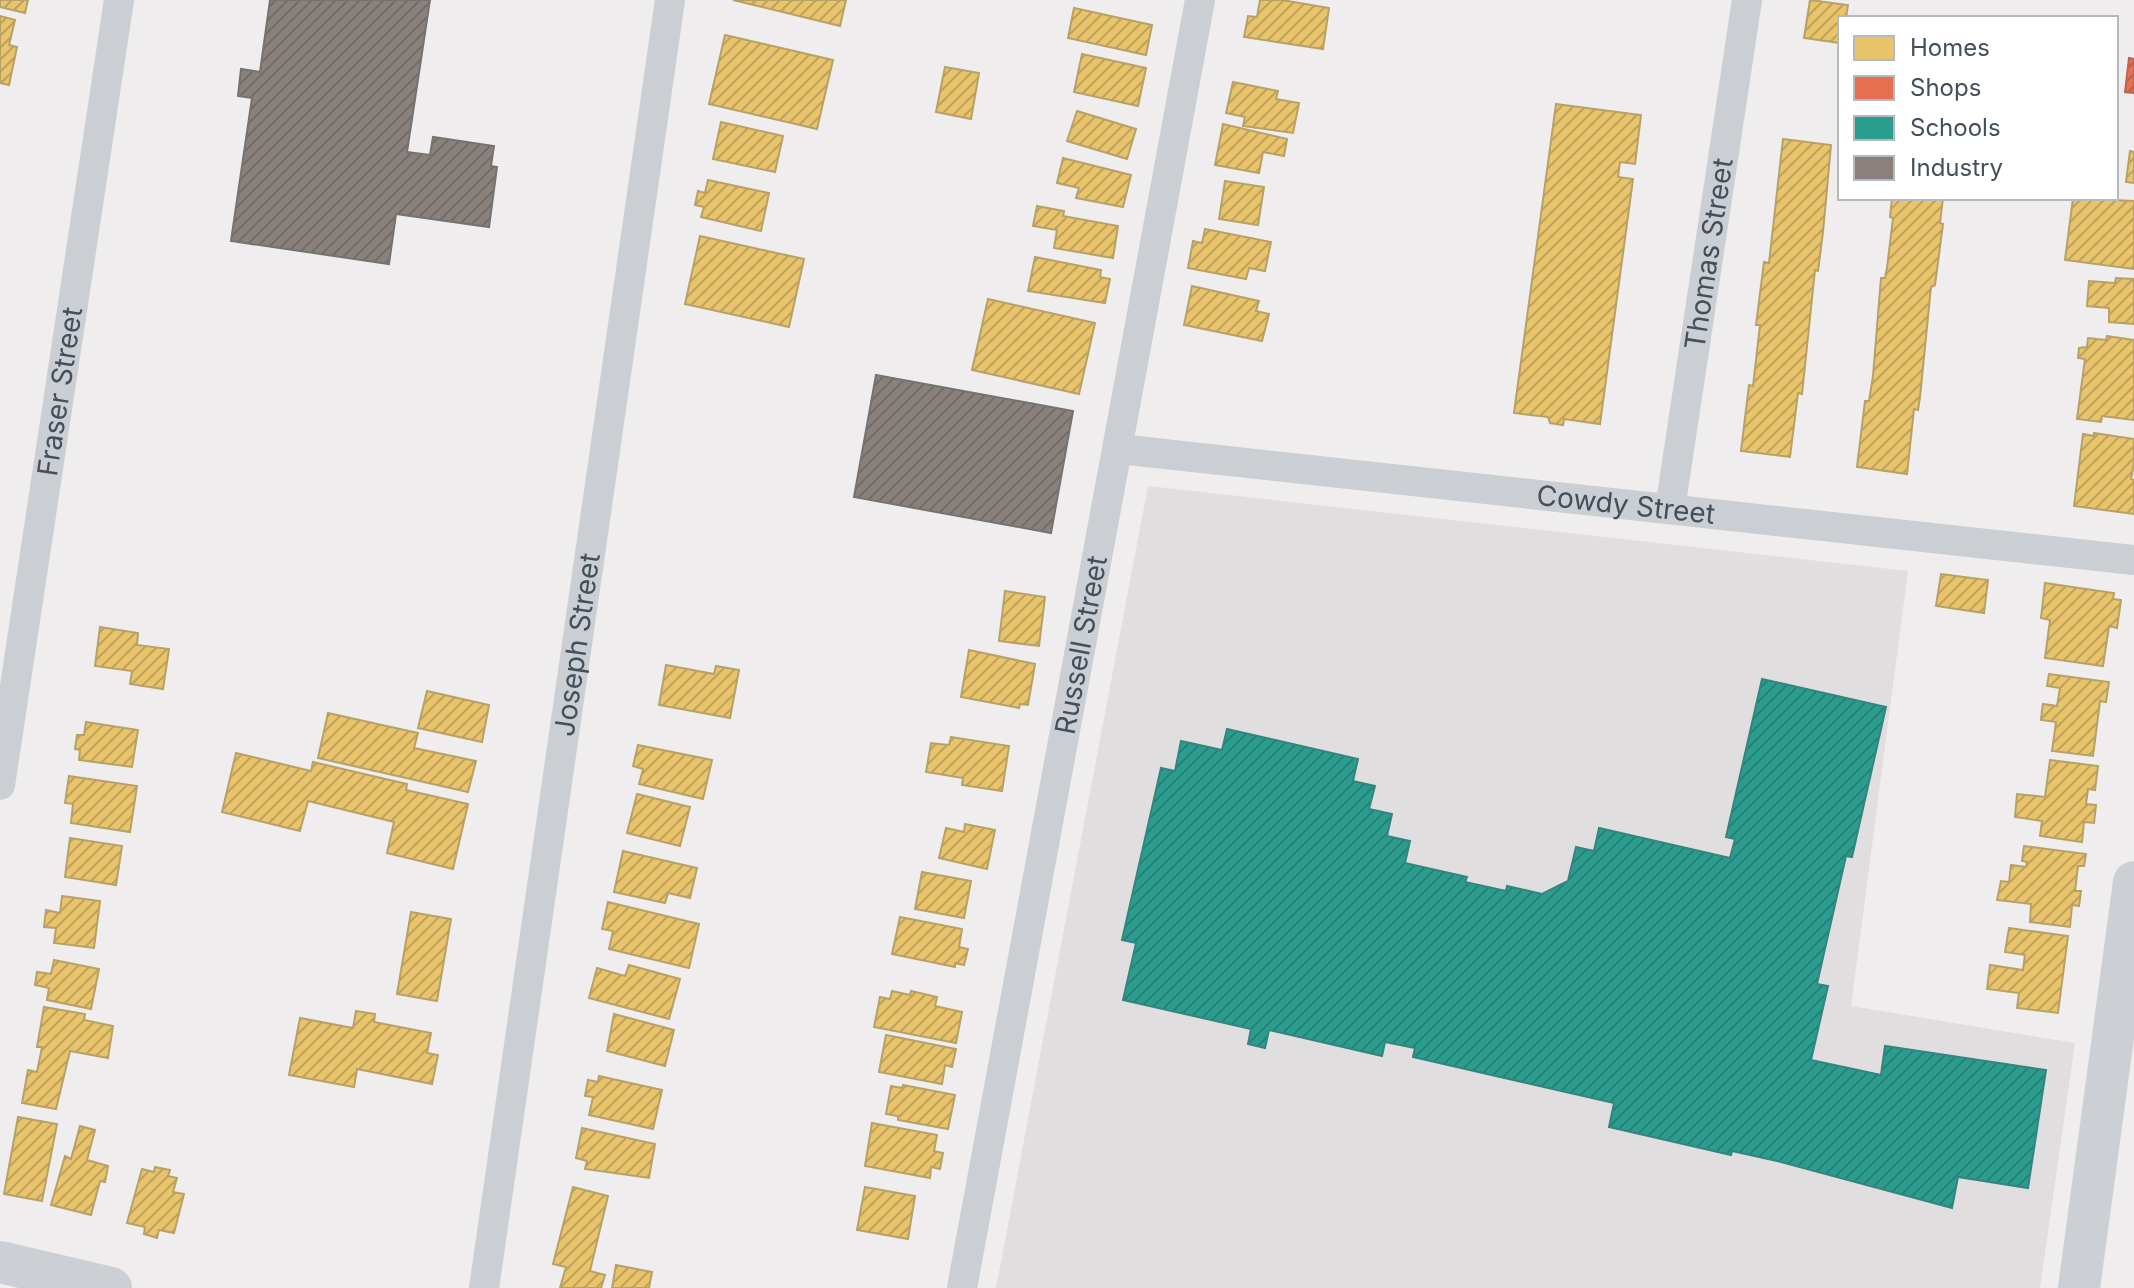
<svg xmlns="http://www.w3.org/2000/svg" width="2134" height="1288" font-family="Inter,sans-serif">
<defs>
<pattern id="homes-hatch" width="6" height="6" patternUnits="userSpaceOnUse" patternTransform="scale(2)"><rect width="6" height="6" fill="#e9c46a"/><path d="M-1 1l2-2M0 6l6-6M5 7l2-2" fill="none" stroke="#bea25a"/></pattern>
<pattern id="shops-hatch" width="6" height="6" patternUnits="userSpaceOnUse" patternTransform="scale(2)"><rect width="6" height="6" fill="#e76f51"/><path d="M-1 1l2-2M0 6l6-6M5 7l2-2" fill="none" stroke="#bd5e46"/></pattern>
<pattern id="schools-hatch" width="6" height="6" patternUnits="userSpaceOnUse" patternTransform="scale(2)"><rect width="6" height="6" fill="#2a9d8f"/><path d="M-1 1l2-2M0 6l6-6M5 7l2-2" fill="none" stroke="#268278"/></pattern>
<pattern id="industry-hatch" width="6" height="6" patternUnits="userSpaceOnUse" patternTransform="scale(2)"><rect width="6" height="6" fill="#8a817c"/><path d="M-1 1l2-2M0 6l6-6M5 7l2-2" fill="none" stroke="#726c69"/></pattern>
</defs>
<rect width="100%" height="100%" fill="#efeded"/>
<path fill="#e0dedf" d="M1148,486L1908,571L1851,1006L2075,1043L2040,1288H996Z"/>
<path fill="url(#homes-hatch)" stroke="#b7a166" stroke-width="2" d="M0,0H28L25,13L0,7Z
M733,0H846L840,26Z
M1260,0H1282L1329,8L1323,49L1244,37L1248,16L1257,17Z
M1810,0L1848,5L1846,18H1840V43L1804,38Z
M1074,8L1152,25L1146,55L1068,38Z
M0,16L15,20L9,45L17,47L9,85L0,83Z
M725,35L833,60L817,129L709,104Z
M1082,54L1146,68L1138,106L1074,92Z
M945,67L979,73L971,119L936,112Z
M1233,82L1278,91L1276,99L1299,103L1293,133L1243,126L1245,117L1226,113Z
M1556,104L1641,115L1635,164L1620,162L1618,177L1633,179L1600,424L1564,419L1563,425L1556,424L1550,423L1548,417L1514,413Z
M1077,111L1136,129L1127,159L1067,141Z
M721,122L783,136L775,172L713,159Z
M1223,124L1287,139L1284,156L1263,152L1259,173L1215,165Z
M1783,139L1831,145L1823,232L1818,271L1815,270L1802,394L1798,393L1790,457L1741,451L1749,385L1753,386L1760,325H1756L1764,262L1769,263Z
M2130,151L2134,152V183L2126,182Z
M1063,158L1131,175L1123,207L1076,198L1079,188L1057,183Z
M708,180L769,193L761,231L701,217L704,207L695,205L698,191L705,193Z
M1225,181L1264,187L1258,225L1219,219Z
M1892,198H1943L1940,223L1943,224L1935,285L1931,287L1920,397L1918,410L1914,409L1907,474L1857,467L1865,401H1869L1873,376L1881,278H1885L1887,268L1893,218L1890,217Z
M2073,198L2134,201V269L2065,260Z
M1037,206L1064,211L1063,216L1118,226L1113,258L1054,248L1057,230L1033,226Z
M1205,229L1271,242L1265,271L1249,268L1246,279L1188,268L1193,241L1202,243Z
M700,236L804,259L789,327L685,304Z
M1035,257L1101,270L1100,277L1110,279L1105,303L1028,291Z
M2116,278L2134,279V324L2109,322V308L2087,306L2089,281L2115,283Z
M1192,286L1259,301L1256,311L1269,314L1262,341L1184,325Z
M988,299L1095,323L1079,394L972,370Z
M2107,336L2134,340V420L2102,416L2101,422L2077,419L2085,359L2078,358L2079,348L2087,347L2088,338L2106,340Z
M2094,433L2134,439V463L2131,479L2134,480V514L2074,506L2083,434L2094,436Z
M1941,574L1988,580L1984,613L1936,606Z
M2045,583L2114,593L2113,599L2121,600L2117,628L2109,626L2103,666L2045,658L2050,620L2041,618Z
M1005,591L1045,597L1039,646L999,641Z
M100,627L138,633L137,645L169,649L163,689L130,684L132,671L95,666Z
M969,650L1035,664L1028,705L1020,704L1019,708L961,697Z
M666,665L714,674L716,666L739,670L730,718L659,705Z
M2049,674L2109,682L2106,702L2100,701L2093,756L2052,751L2056,722L2041,720L2042,710L2043,704L2057,706L2060,688L2047,686Z
M427,691L489,705L482,742L418,728Z
M328,713L418,733L414,748L476,761L468,792L318,758Z
M86,722L138,730L132,767L79,760L80,750L75,749L77,735H84Z
M951,737L1009,746L1002,791L962,785L963,778L926,772L931,743L949,745Z
M638,745L712,760L703,799L639,784L643,769L633,766Z
M236,753L311,771L313,762L407,784L406,790L468,804L453,869L387,853L394,822L382,819L308,801L300,831L222,812Z
M2050,760L2098,766L2095,790L2088,789L2086,804L2096,805L2094,823L2084,822L2082,842L2040,836L2042,821L2015,817L2017,794L2045,797Z
M69,776L137,786L130,832L71,823L73,804L65,803Z
M637,794L690,807L680,846L627,833Z
M965,824L995,830L987,869L939,858L946,828L964,832Z
M70,838L122,846L116,885L65,877Z
M2024,846L2086,854L2084,866H2078L2075,891H2081L2079,906L2072,905L2070,927L2030,922L2031,904L1997,900L2001,881L2009,882L2011,865L2026,867L2027,862L2022,861Z
M623,851L697,868L690,898L668,893L665,903L614,892Z
M922,872L971,881L964,918L915,909Z
M62,896L100,901L94,948L54,943L56,928L44,927L46,910L60,913Z
M608,902L699,924L689,968L609,949L613,931L602,929Z
M411,912L451,919L437,1001L397,994Z
M900,917L962,929L959,947L968,949L964,965L955,963V967L892,954Z
M2009,928L2068,936L2058,1013L2017,1008L2019,993L1987,989L1990,965L2023,970L2025,955L2005,952Z
M54,960L99,969L91,1009L47,1000L49,988L35,985L37,972L51,974Z
M629,965L680,979L669,1019L589,998L597,968L625,976Z
M892,991L910,995L911,991L937,997L935,1006L962,1012L956,1043L874,1027L880,997L890,999Z
M44,1007L85,1014L84,1020L113,1026L108,1058L70,1051L56,1109L22,1103L28,1070L37,1072L42,1047H37Z
M356,1011L375,1014L374,1022L431,1033L427,1053L438,1055L432,1084L357,1069L354,1087L289,1075L300,1018L353,1028Z
M614,1014L674,1030L665,1066L607,1051Z
M886,1035L956,1049L952,1067L945,1065L942,1084L879,1072Z
M599,1076L662,1090L653,1129L589,1115L593,1097L585,1096L588,1080L598,1082Z
M903,1085L955,1095L948,1129L898,1120V1116L886,1114L891,1086L902,1088Z
M18,1117L57,1124L42,1201L4,1194Z
M872,1123L937,1135L934,1151L943,1153L940,1169L931,1167L930,1178L865,1166Z
M80,1126L95,1130L87,1160L108,1166L105,1182L100,1181L91,1215L51,1205L65,1156L71,1159Z
M582,1128L655,1144L649,1178L585,1169L587,1161L576,1158Z
M155,1167L170,1170L168,1176L177,1178L173,1192L184,1194L174,1233L159,1230L157,1238L144,1234L145,1227L127,1223L142,1169L154,1172Z
M573,1187L608,1196L590,1271L605,1275L601,1288H560L566,1267L553,1264Z
M865,1187L915,1196L908,1239L857,1230Z
M616,1265L652,1272L649,1288H612Z"/>
<path fill="url(#shops-hatch)" stroke="#b66654" stroke-width="2" d="M2129,58L2134,59V93L2125,92Z"/>
<path fill="url(#schools-hatch)" stroke="#32867f" stroke-width="2" d="M1762,679L1886,707L1852,857L1846,856L1817,984L1828,986L1811,1060L1881,1075L1885,1046L2046,1070L2028,1188L1958,1177L1952,1208L1777,1161L1732,1151L1731,1155L1609,1127L1614,1103L1413,1057L1415,1048L1385,1042L1382,1056L1269,1030L1265,1048L1248,1044L1251,1029L1123,1000L1136,943L1122,940L1161,768L1175,771L1181,741L1222,750L1227,729L1358,759L1353,781L1375,786L1369,809L1392,814L1387,836L1410,841L1405,863L1467,877L1465,882L1506,891L1507,886L1542,894L1568,881L1576,847L1594,851L1599,828L1730,858L1735,839L1726,837Z"/>
<path fill="url(#industry-hatch)" stroke="#757272" stroke-width="2" d="M270,0H430L407,152L430,155L433,137L494,146L491,166L497,167L489,227L396,214L389,264L231,241L252,98L238,96L241,69L260,72Z
M876,375L1073,411L1051,533L854,497Z"/>
<g fill="none" stroke-linecap="round" stroke-linejoin="round">
<g stroke="#cbced2" stroke-width="30">
<path id="s1" d="M1119,449L2134,560"/>
<path id="s2" d="M1670,509L1747,0"/>
<path id="s3" d="M0,785L119,0"/>
<path id="s4" d="M484,1288L670,0"/>
<path id="s5" d="M962,1288L1200,0"/>
</g>
<path stroke="#cccfd3" stroke-width="42" d="M0,1262L111,1288
M2079,1288L2134,882"/>
</g>
<g text-anchor="middle" stroke-width="8" stroke-linejoin="round" paint-order="stroke">
<g font-size="28" fill="#43505b" stroke="#fff">
<text dy="10" stroke="none"><textPath href="#s2" startOffset="258">Thomas Street</textPath></text>
<text dy="10" stroke="none"><textPath href="#s3" startOffset="398">Fraser Street</textPath></text>
<text dy="10" stroke="none"><textPath href="#s1" startOffset="510">Cowdy Street</textPath></text>
<text dy="10" stroke="none"><textPath href="#s4" startOffset="650">Joseph Street</textPath></text>
<text dy="10" stroke="none"><textPath href="#s5" startOffset="654">Russell Street</textPath></text>
</g>
</g>
<rect x="1838" y="16" width="280" height="184" fill="#ffffff" stroke="#b4b9bd" stroke-width="2"/>
<rect x="1854" y="36" width="40" height="24" fill="#e9c46a" stroke="#b4b9bd" stroke-width="2"/>
<text x="1910" y="56" font-size="24" fill="#43505b">Homes</text>
<rect x="1854" y="76" width="40" height="24" fill="#e76f51" stroke="#b4b9bd" stroke-width="2"/>
<text x="1910" y="96" font-size="24" fill="#43505b">Shops</text>
<rect x="1854" y="116" width="40" height="24" fill="#2a9d8f" stroke="#b4b9bd" stroke-width="2"/>
<text x="1910" y="136" font-size="24" fill="#43505b">Schools</text>
<rect x="1854" y="156" width="40" height="24" fill="#8a817c" stroke="#b4b9bd" stroke-width="2"/>
<text x="1910" y="176" font-size="24" fill="#43505b">Industry</text>
</svg>
